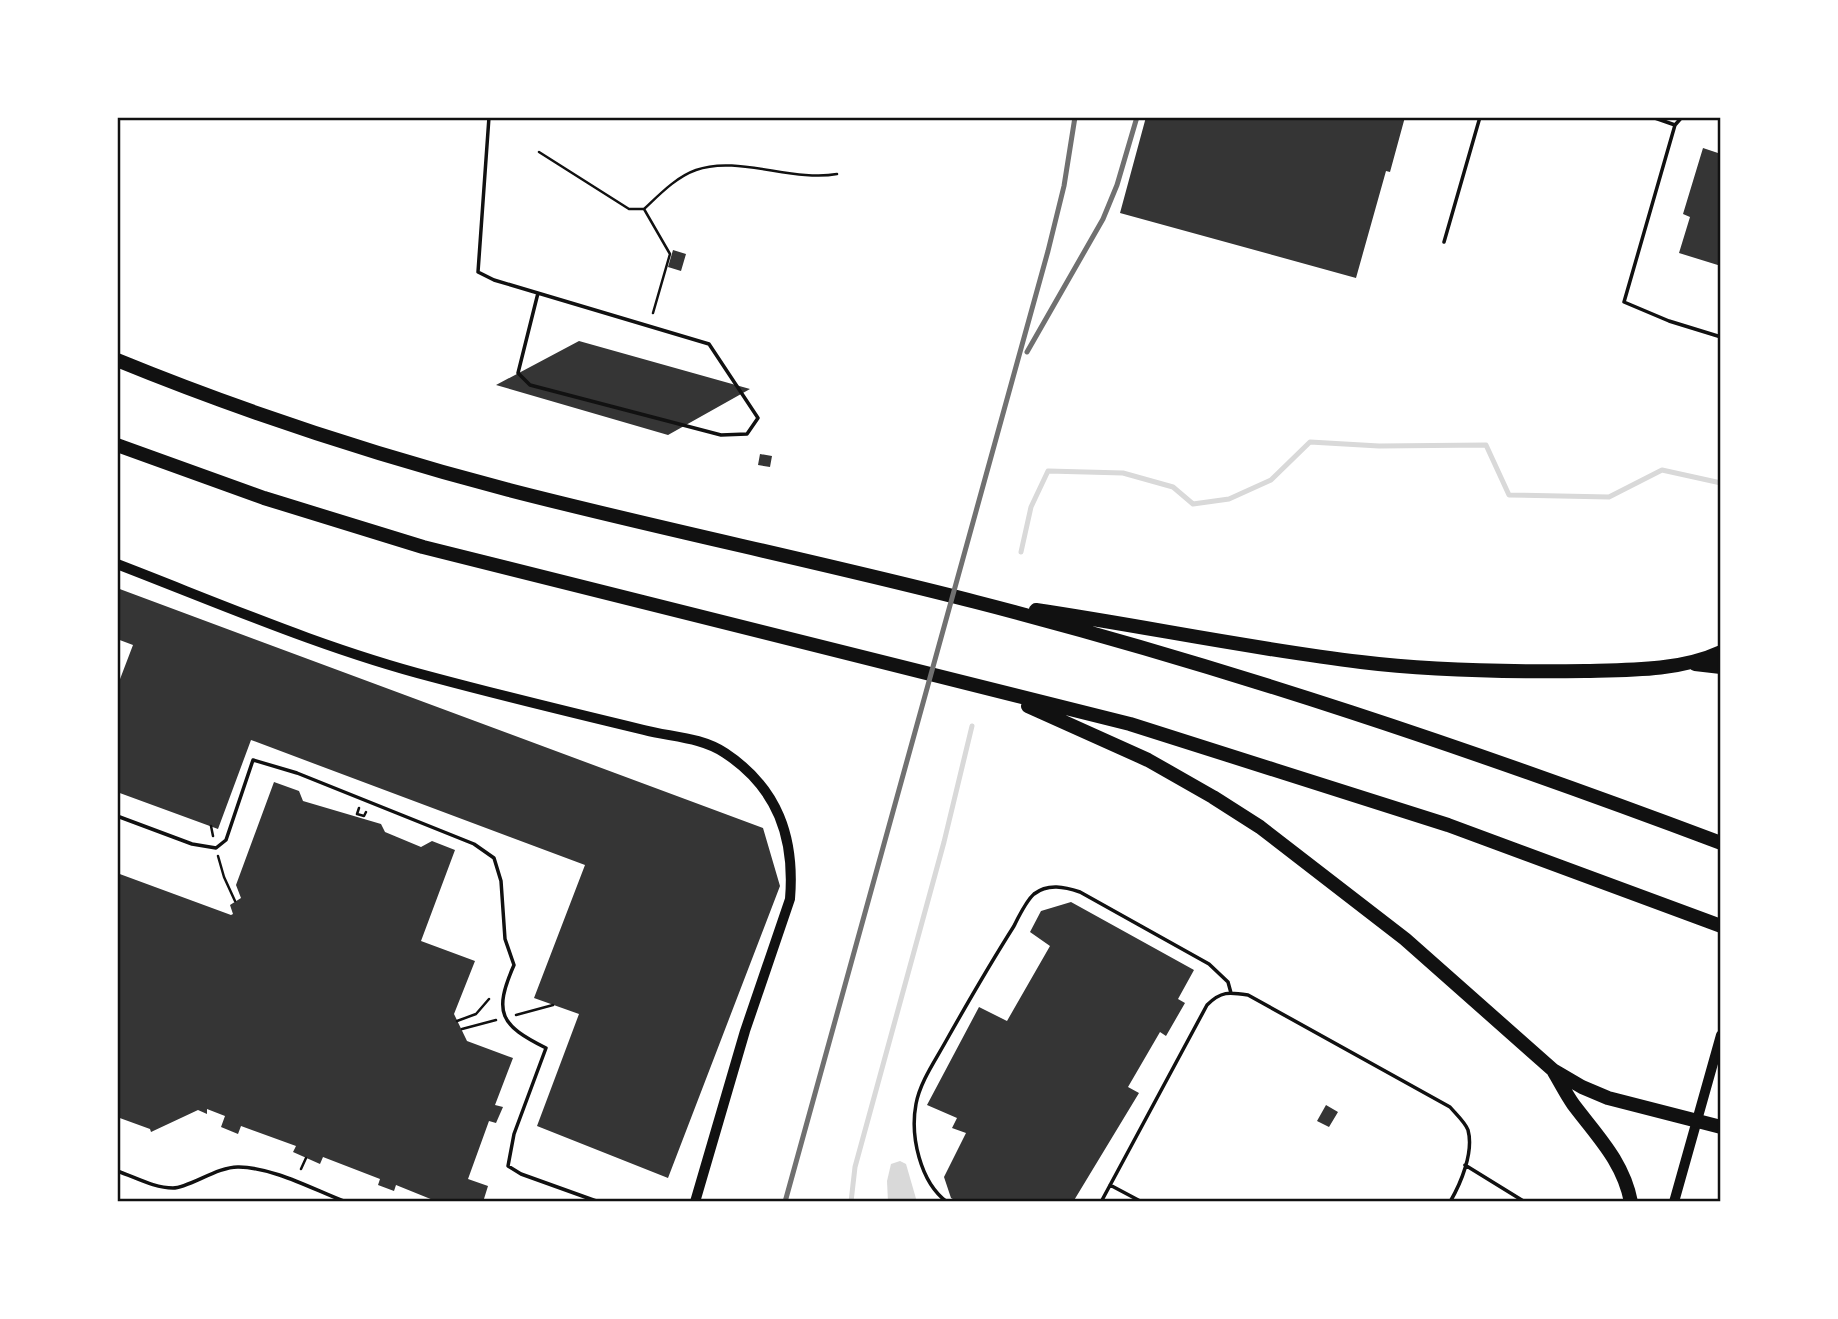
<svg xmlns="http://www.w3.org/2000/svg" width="1838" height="1319" font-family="'PT Sans',sans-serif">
<rect width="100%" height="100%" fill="#fff"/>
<path fill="#d9d9d9" d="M900,1161L906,1164L917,1202H888L887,1181L891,1164Z"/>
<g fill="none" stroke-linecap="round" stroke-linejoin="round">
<path stroke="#d9d9d9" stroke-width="5" d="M1021,552L1031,507L1048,471L1123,473L1173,487L1193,504L1229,499L1271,480L1310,442L1379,446L1486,445L1509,495L1609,497L1662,470L1721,483
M851,1202L855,1167L944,842L972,726"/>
</g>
<path fill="#353535" d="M1146,117H1405L1390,172L1386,171L1356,278L1120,213Z
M1703,148L1721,154V266L1679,253L1690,217L1683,214Z
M673,250L686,254L681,271L668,267Z
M579,341L750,389L668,435L496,385Z
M760,454L772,456L770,467L758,465Z
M117,588L763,828L780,886L668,1178L537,1126L579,1014L534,998L585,865L251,740L218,829L117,792V687L133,645L117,639Z
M274,782L299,791L303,801L381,824L385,832L421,847L432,841L455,850L421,941L475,961L454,1014L467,1041L513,1058L495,1105L503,1107L496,1123L489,1121L468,1179L488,1186L483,1202H438L396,1185L394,1191L378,1185L380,1179L323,1157L320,1164L293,1152L296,1146L241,1126L238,1134L221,1127L225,1116L207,1109V1114L198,1110L151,1132L150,1129L117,1117V873L231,915L233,914L230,905L241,898L236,885Z
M1071,902L1194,970L1178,999L1185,1003L1166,1036L1160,1032L1128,1087L1139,1093L1073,1202H958L951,1198L944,1177L966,1133L952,1128L957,1118L927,1105L979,1007L1007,1021L1050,946L1030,932L1041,911Z
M1326,1105L1338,1112L1329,1127L1317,1121Z"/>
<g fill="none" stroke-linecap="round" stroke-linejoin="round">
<path stroke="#111" stroke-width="2.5" d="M539,152L629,209H644C659,195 676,177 696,170C736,155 793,182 837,174
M644,209L670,254L653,313
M359,808L357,814L364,816L366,812
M211,826L213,836
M218,856L224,877L235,901
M516,1015L553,1005
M457,1021L476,1014L489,999
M462,1029L496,1020
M301,1169L306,1158"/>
<path stroke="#111" stroke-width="3.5" d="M489,117L478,272L494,280L709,344L758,418L747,434L721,435L530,385L518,373L538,293
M1652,117L1675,125L1682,117
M1675,125L1624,302L1669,321L1721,337
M1444,242L1480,117
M117,816L192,844L216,848L226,840L253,760L297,773L474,844L494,858L501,881L505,939L514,965C493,1013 500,1025 546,1048L514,1134L508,1166L521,1174L599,1202
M1465,1165L1525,1202
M117,1171C135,1177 154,1188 173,1188C189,1188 218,1166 239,1167C275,1168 312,1189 346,1202
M1110,1185L1142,1202
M947,1202C920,1182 910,1136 916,1104C920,1082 935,1061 946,1041C968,1002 990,964 1014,926C1019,916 1026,901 1034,894C1048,883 1065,887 1080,892L1209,964L1228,982L1231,993
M1101,1202L1207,1005C1221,991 1229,992 1248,995L1450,1107C1455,1113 1465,1122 1468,1130C1474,1152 1461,1183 1450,1202"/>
<path stroke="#111" stroke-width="10" d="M117,564C221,604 324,649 432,677C503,696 573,713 644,730C671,737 701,737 725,753C778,788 795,838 790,899L745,1031L695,1202"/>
<path stroke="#111" stroke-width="10" d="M1674,1202L1721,1035"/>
<path stroke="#111" stroke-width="14" d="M117,360C244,412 376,455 509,490C664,530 821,562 976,602C1229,667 1476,751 1721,843
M117,445L264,498L423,547L1130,724L1448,825L1721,926
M1036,610C1144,626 1252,649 1361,662C1435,671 1511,672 1585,671C1628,670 1680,671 1721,652
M1695,664L1721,667
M1028,706L1148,760L1213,797L1260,827L1405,939L1553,1070L1582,1087L1608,1098L1721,1127
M1554,1072C1560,1082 1566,1094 1573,1104C1597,1136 1623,1161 1631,1202"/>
<path stroke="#707070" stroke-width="5" d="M1027,352L1103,219L1117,185L1137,117
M785,1202L1048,251L1064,186L1075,117"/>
</g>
<rect width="1838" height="1319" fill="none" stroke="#ffffff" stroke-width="238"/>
<rect x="119" y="119" width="1600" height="1081" fill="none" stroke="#111" stroke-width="2.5"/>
</svg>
